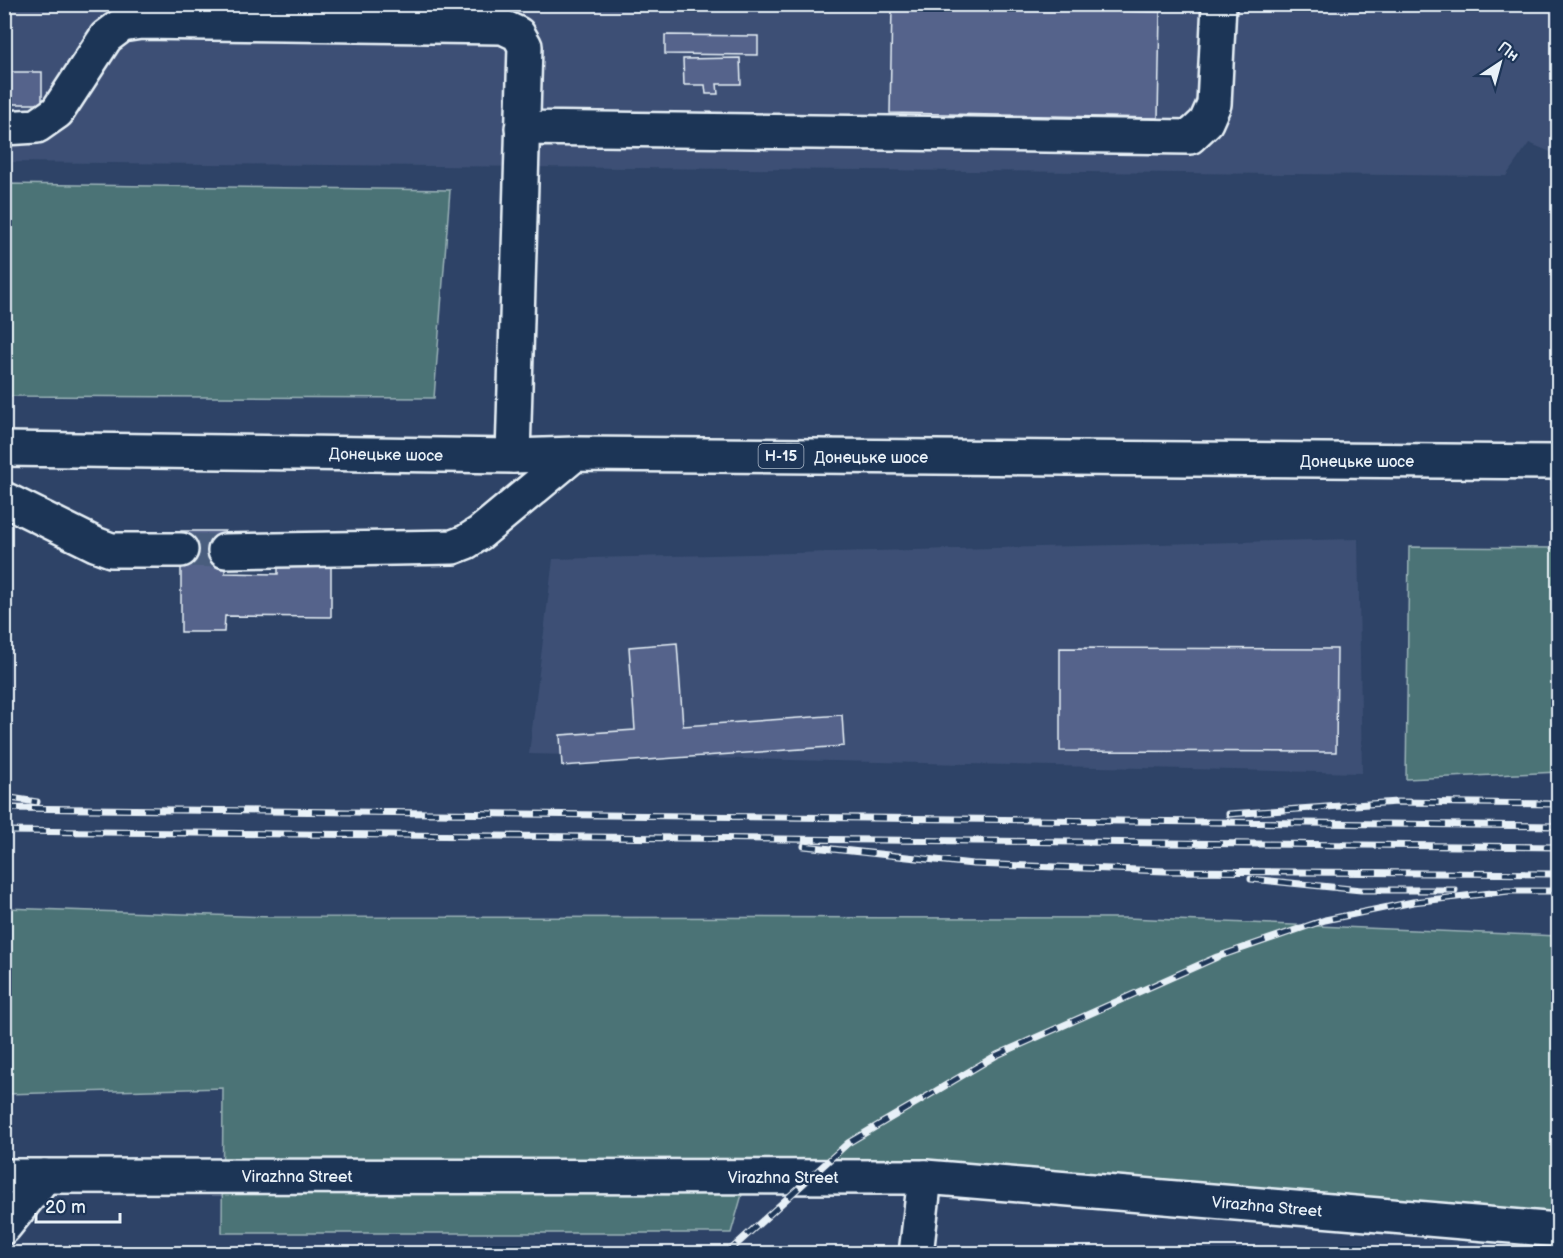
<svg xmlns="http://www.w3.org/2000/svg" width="1563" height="1258" font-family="'Balsamiq Sans',sans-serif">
<rect width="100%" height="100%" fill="#2e4367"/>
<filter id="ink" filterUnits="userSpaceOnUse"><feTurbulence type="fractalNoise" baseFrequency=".0167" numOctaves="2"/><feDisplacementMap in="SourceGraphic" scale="12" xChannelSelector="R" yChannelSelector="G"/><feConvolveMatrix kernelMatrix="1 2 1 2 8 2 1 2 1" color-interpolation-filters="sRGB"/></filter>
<g filter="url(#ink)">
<path fill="#3d5075" d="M5,5H1558V155L1529,143L1506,176L5,162Z
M1358,539L1362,773L529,754L553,559Z"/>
<path fill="#4c7376" stroke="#9ab2b7" stroke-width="1.5" d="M5,184L450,190L434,398L5,396Z
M1409,547L1558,548V772L1406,779Z
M5,908L272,917L1127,918L1558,936V1230L747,1177L731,1233H222L223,1088L5,1094Z"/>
<path fill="#55648b" stroke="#e8f1f8" stroke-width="1.5" d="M892,6L1160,12L1158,118L890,113Z
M665,35L758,36V55L665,54Z
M740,58L741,84H717L718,94H706L705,85H684L683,59Z
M4,72H42V104H4Z
M181,531H225V573L278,574V557H331V617L225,616L224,632H181Z
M677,643L683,726L842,715L844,746L562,766L560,735L635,730L629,647Z
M1060,648L1337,649L1336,752L1060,751Z"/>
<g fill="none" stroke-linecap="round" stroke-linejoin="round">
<path stroke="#4a5d7d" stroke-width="33" stroke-dasharray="33 16" stroke-linecap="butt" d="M181,550L225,551"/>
<defs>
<path id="minor" d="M4,128L37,126L57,112L106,37L122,25L141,22L503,27L518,34L525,46L513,456
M522,128L1190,137L1206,122L1214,104L1219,4
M4,499L95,544L111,550H181
M225,551L453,547L466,542L480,533L575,454
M4,1227L45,1176
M916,1254L925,1177"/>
<path id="major" d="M4,449L513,456L575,454L1558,462
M4,1176L925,1177L1558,1230"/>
</defs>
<use href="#minor" stroke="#e8f1f8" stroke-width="38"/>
<use href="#major" stroke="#e8f1f8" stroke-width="38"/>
<use href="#minor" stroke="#1d3557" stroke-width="33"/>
<use href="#major" stroke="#1d3557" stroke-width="33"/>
<defs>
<path id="rail" d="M4,797L37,802
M4,808L1558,826
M1229,814L1397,802L1558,804
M4,831L1558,847
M804,846L973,864L1165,871L1558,874
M1251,879L1361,890H1455
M1503,891H1558
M726,1254L848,1143L997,1055L1217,957L1325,920L1413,902L1509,891"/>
</defs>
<use href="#rail" stroke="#e8f1f8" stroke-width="7"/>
<use href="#rail" stroke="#1d3557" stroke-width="4.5" stroke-dasharray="14" stroke-linecap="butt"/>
</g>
</g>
<g text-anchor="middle" stroke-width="5" stroke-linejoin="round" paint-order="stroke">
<rect fill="#1d3557" stroke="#abb9c8" stroke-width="1.5" x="758.5" y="444" width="45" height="24" rx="4.5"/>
<g font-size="15" font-weight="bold" fill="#e8f1f8">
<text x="781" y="461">Н-15</text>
</g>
<g font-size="16" fill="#e8f1f8" stroke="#1d3557">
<text transform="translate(386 454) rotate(1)" y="6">Донецьке шосе</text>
<text x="871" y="463">Донецьке шосе</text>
<text x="1357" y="467">Донецьке шосе</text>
<text x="297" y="1182">Virazhna Street</text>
<text x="783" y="1183">Virazhna Street</text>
<text transform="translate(1267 1206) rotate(5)" y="6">Virazhna Street</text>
</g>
</g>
<rect width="1563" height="1258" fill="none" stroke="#1d3557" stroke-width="24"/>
<rect x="12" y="12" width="1539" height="1234" fill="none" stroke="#e8f1f8" stroke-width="2" filter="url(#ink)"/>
<g transform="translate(1500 63) rotate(36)" stroke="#1d3557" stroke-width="4.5" paint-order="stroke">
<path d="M0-4.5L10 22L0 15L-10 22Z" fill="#e8f1f8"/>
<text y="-9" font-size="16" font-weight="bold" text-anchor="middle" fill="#e8f1f8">Пн</text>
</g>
<path d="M36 1213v9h84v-9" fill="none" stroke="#e8f1f8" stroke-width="3"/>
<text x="45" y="1213" font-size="18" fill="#e8f1f8" stroke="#1d3557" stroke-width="4.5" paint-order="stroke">20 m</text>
</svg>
